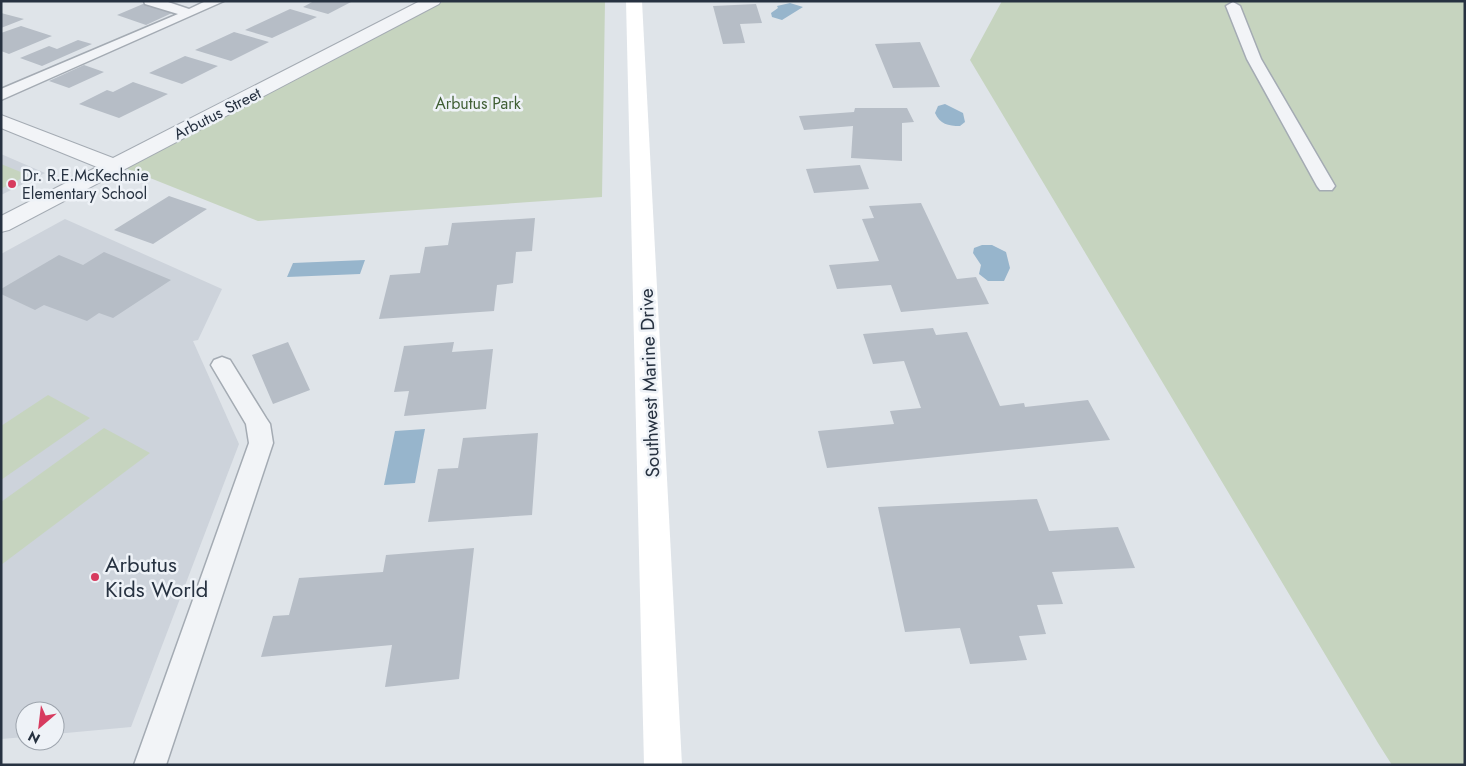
<svg xmlns="http://www.w3.org/2000/svg" width="1466" height="766" font-family="Jost,sans-serif">
<rect width="100%" height="100%" fill="#dfe4e9"/>
<path fill="#cdd3db" d="M1,154L45,173L1,195Z
M65,219L222,289L198,340L193,341L239,444L131,727L55,734V711H25V737L1,739V254Z"/>
<path fill="#c6d4bf" d="M444,1H605L602,197L258,221L125,168Z
M1002,1H1465V765H1392L1378,743L970,60Z
M1,164L28,175L1,189Z
M48,395L90,418L1,480V426Z
M104,428L150,453L1,565V502Z"/>
<path fill="#97b5cc" d="M790,3L803,7L782,20L772,17L771,13L778,8L777,6Z
M945,104L963,113L965,122L960,126C948,126 940,124 935,113L938,106Z
M982,245H992L1006,252L1010,268L1004,281H988L979,274L981,265L973,253L974,248Z
M365,260L360,274L287,277L293,263Z
M425,429L415,483L384,485L395,431Z"/>
<path fill="#b6bdc6" d="M314,1H353L328,14L303,7Z
M143,4L172,13L146,25L117,15Z
M756,4L762,23L740,24L745,43L723,44L713,6Z
M290,9L317,17L272,38L245,30Z
M1,13L24,19L1,28Z
M21,26L52,36L9,54L1,51V33Z
M234,32L269,42L231,61L195,50Z
M78,40L92,44L42,66L20,58L49,46L57,49Z
M920,42L940,87L893,88L875,44Z
M185,56L218,66L182,84L149,73Z
M84,65L104,72L69,88L49,81Z
M133,82L168,94L119,118L79,104L107,90L113,92Z
M855,108H907L914,122L902,123V161L851,158L853,126L804,130L799,116L854,112Z
M860,165L869,189L814,193L806,169Z
M169,196L207,209L153,244L114,230Z
M921,203L957,279L976,277L989,304L901,312L891,285L837,289L829,265L879,261L862,219L874,218L869,206Z
M535,218L532,251L516,252L513,283L497,285L494,311L379,319L390,275L420,273L425,247L448,245L452,223Z
M104,252L171,280L113,318L99,313L87,321L44,305L35,310L1,294V289L59,255L83,265Z
M933,328L936,335L967,332L1000,406L1024,403L1025,407L1088,400L1110,440L827,468L818,431L894,424L890,411L921,408L904,361L873,364L863,334Z
M288,342L310,390L273,404L252,355Z
M454,342L452,352L493,349L486,409L404,416L409,391L394,392L404,346Z
M538,433L532,515L428,522L438,469L458,468L463,438Z
M1037,499L1049,531L1118,527L1135,568L1052,572L1063,604L1037,605L1046,634L1019,636L1027,660L970,664L960,628L905,632L878,507Z
M474,548L459,679L385,687L392,645L261,657L273,616L289,615L299,578L383,572L386,555Z"/>
<g fill="none" stroke-linecap="round" stroke-linejoin="round">
<defs>
<path id="service" d="M144,1H165L189,9L206,1H224L1,100V89L178,14L145,4Z
M1233,2L1240,6L1261,59L1335,186L1332,190H1320L1317,186L1247,59L1226,6Z
M222,357L230,360L266,418L270,424L273,443L166,765H134L249,443L246,424L211,365L214,360Z"/>
<path id="minor" d="M420,1H441L439,4L9,230L1,232V216L97,167L1,128V115L113,158Z"/>
</defs>
<use href="#service" stroke="#a4abb3" stroke-width="3"/>
<use href="#minor" stroke="#a4abb3" stroke-width="2"/>
<use href="#service" fill="#f2f4f7" fill-rule="evenodd"/>
<use href="#minor" fill="#f2f4f7" fill-rule="evenodd"/>
<path fill="#fff" fill-rule="evenodd" d="M626,1H642L682,765H644Z"/>
</g>
<g fill="#d73b5f" stroke="#eef2f7" stroke-width="2">
<circle cx="12" cy="184" r="5"/>
<circle cx="95" cy="577" r="5"/>
</g>
<g text-anchor="middle" stroke-width="5" stroke-linejoin="round" paint-order="stroke">
<g font-size="16" fill="#3f5e33" stroke="#eef2f7">
<text x="478" y="109">Arbutus Park</text>
</g>
<g font-size="16" fill="#273241" stroke="#eef2f7">
<text transform="translate(217 113) rotate(-27)" y="6">Arbutus Street</text>
</g>
<g font-size="16" fill="#273241" stroke="#eef2f7" text-anchor="start">
<text x="22" y="181">Dr. R.E.McKechnie<tspan x="22" dy="18">Elementary School</tspan></text>
</g>
<g font-size="19" fill="#273241" stroke="#eef2f7">
<text transform="translate(649 383) rotate(-92)" y="7">Southwest Marine Drive</text>
</g>
<g font-size="22" fill="#273241" stroke="#eef2f7" text-anchor="start">
<text x="105" y="572">Arbutus<tspan x="105" dy="25">Kids World</tspan></text>
</g>
</g>
<rect width="1466" height="766" fill="none" stroke="#273241" stroke-width="5"/>
<g transform="translate(40 726) rotate(208)"><circle r="24" fill="#eef2f7" stroke="#9ea5ae"/>
<path d="M0-4L9 19L0 12L-9 19Z" fill="#d73b5f"/>
<text y="-8" font-size="14" font-weight="bold" text-anchor="middle" fill="#273241">N</text>
</g>
</svg>
